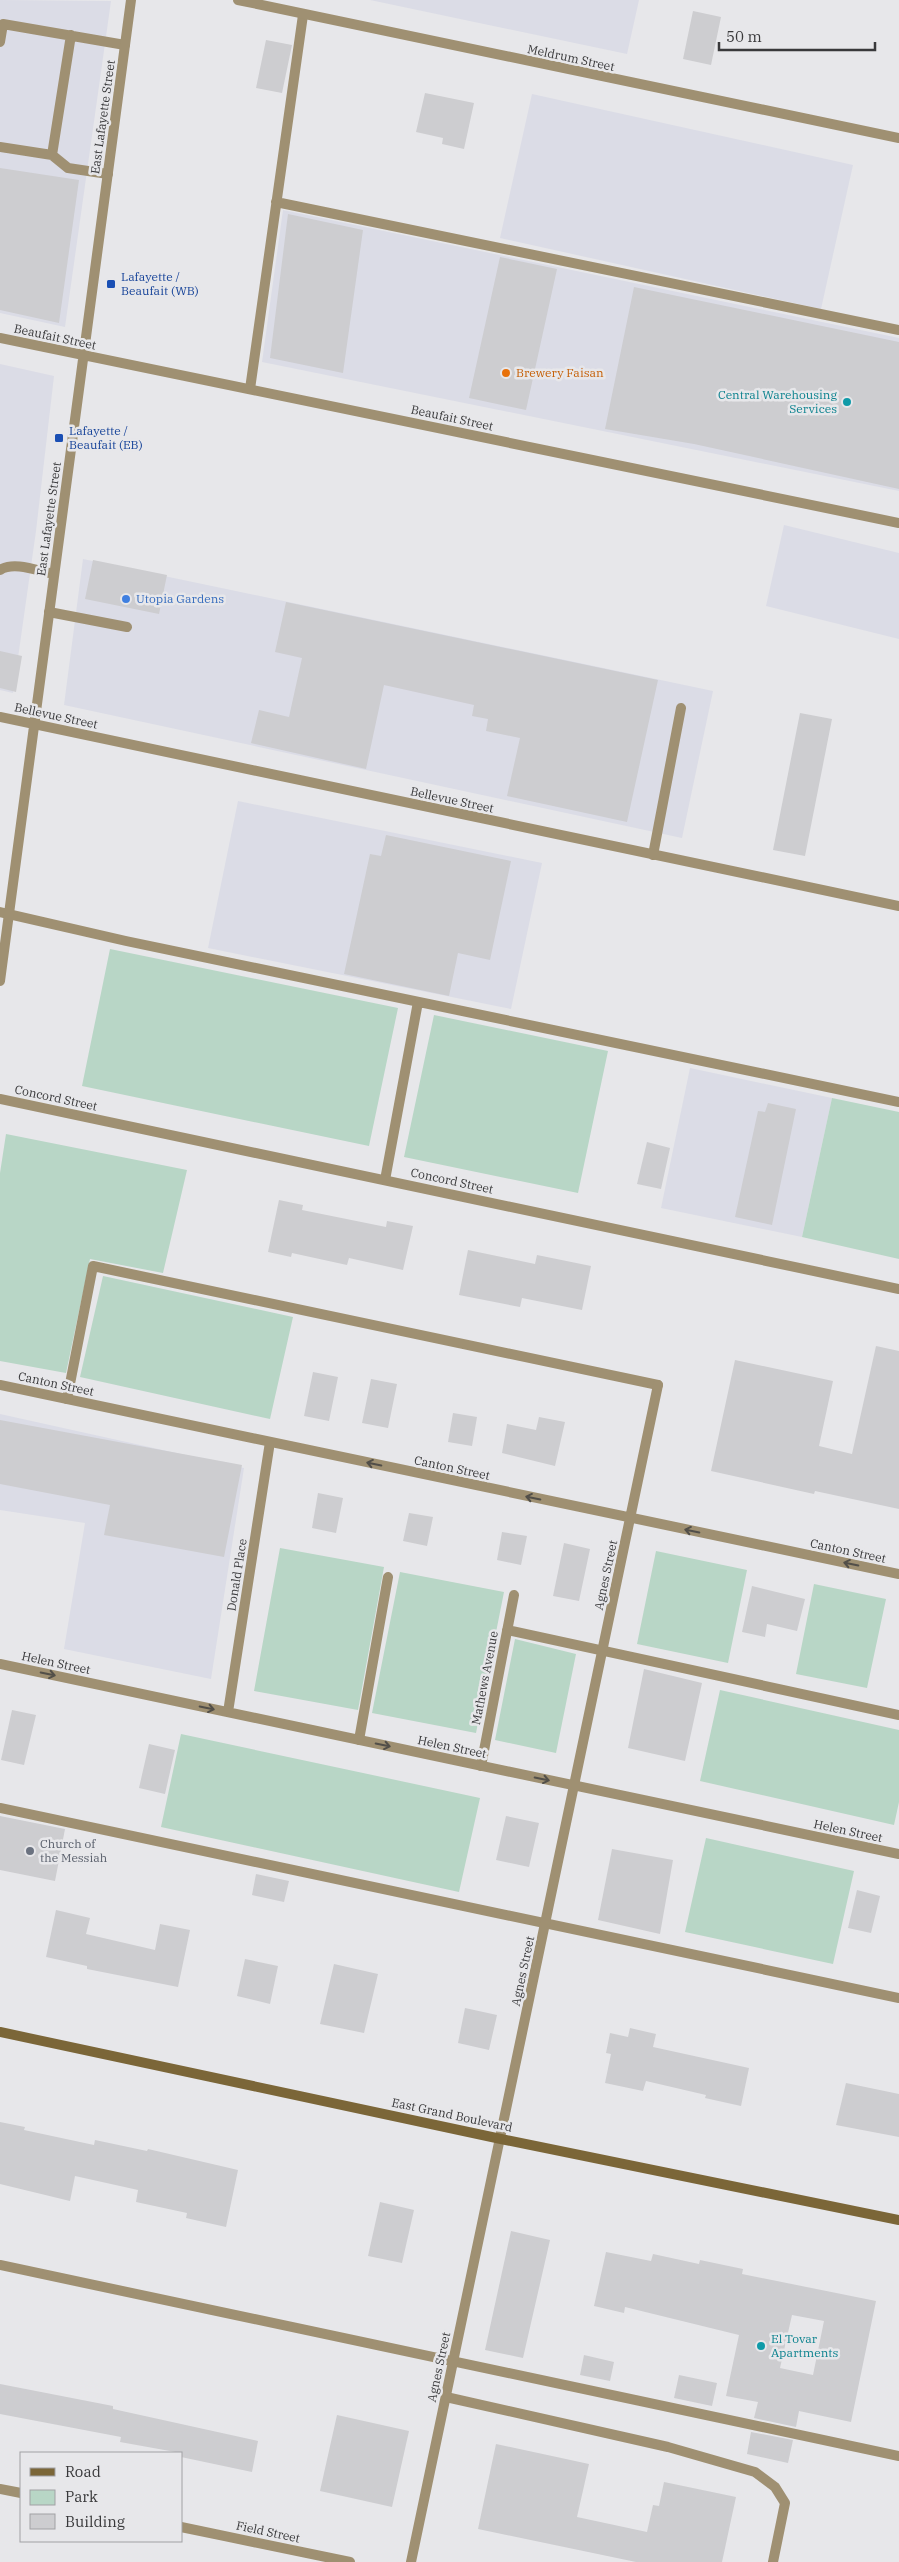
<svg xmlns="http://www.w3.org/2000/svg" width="899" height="2562" font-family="'IBM Plex Serif',serif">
<rect width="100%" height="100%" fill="#e7e7ea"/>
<path fill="#dbdce6" d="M0,0L111,1L65,327L0,313Z
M370,0H639L627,54Z
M532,94L853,165L821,309L500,238Z
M283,210L899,338V491L262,362Z
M0,364L54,376L36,531L13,693L0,690Z
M784,525L899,553V639L766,606Z
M83,559L713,691L682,838L64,705Z
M238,801L542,863L511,1009L208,948Z
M690,1068L832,1098L802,1237L661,1208Z
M0,1414L244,1468L211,1679L64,1649L85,1523L0,1510Z"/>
<path fill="#b8d6c6" d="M110,949L398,1008L369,1146L82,1086Z
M434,1015L608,1051L578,1193L404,1157Z
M832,1098L899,1112V1259L802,1237Z
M6,1134L187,1170L163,1273L90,1259L66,1373L0,1361V1173Z
M103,1276L293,1317L270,1419L80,1377Z
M280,1548L384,1567L358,1710L254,1691Z
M656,1551L747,1570L728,1663L637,1644Z
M400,1572L504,1592L476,1733L372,1713Z
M814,1584L886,1599L867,1688L796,1674Z
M515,1639L576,1654L556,1753L495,1740Z
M720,1690L899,1730V1802L894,1825L700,1781Z
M181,1734L480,1798L459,1892L161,1827Z
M706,1838L854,1871L833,1964L685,1932Z"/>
<path fill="#cdcdd0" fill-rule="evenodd" d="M693,11L721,17L711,65L683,59Z
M266,40L292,45L282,93L256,88Z
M425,93L474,103L464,149L442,144L443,138L416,132Z
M0,168L79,180L59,323L0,310Z
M288,214L363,230L343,373L270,358Z
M500,257L557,269L526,410L469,398Z
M634,287L899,342V489L694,444L605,429Z
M93,560L167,575L159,614L85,599Z
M286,602L658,680L627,822L507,796L520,738L486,731L488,719L472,716L474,705L384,685L366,769L251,743L259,710L289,717L302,658L275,652Z
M0,651L22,656L16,692L0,688Z
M800,713L832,719L805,856L773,850Z
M386,835L511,861L490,960L458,953L449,996L344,974L370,854L381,856Z
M768,1103L796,1109L772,1225L735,1217L758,1111L765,1112Z
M647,1142L670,1148L661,1189L637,1184Z
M279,1200L303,1205L302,1210L386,1227L387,1221L413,1226L403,1270L349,1258L347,1265L292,1253L291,1257L268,1252Z
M468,1250L535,1264L537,1255L591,1266L582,1310L522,1298L520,1307L459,1295Z
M876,1346L899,1351V1509L815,1491L814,1494L711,1471L735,1360L833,1381L819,1446L852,1454Z
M313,1372L338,1377L329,1421L304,1416Z
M371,1379L397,1384L388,1428L362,1423Z
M453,1413L477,1417L472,1446L448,1442Z
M539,1417L565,1422L555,1466L502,1453L507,1424L536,1430Z
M0,1420L242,1465L224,1557L104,1535L110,1505L0,1484Z
M318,1493L343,1498L336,1533L312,1528Z
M409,1513L433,1517L427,1546L403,1541Z
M502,1532L527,1536L521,1565L497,1560Z
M564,1543L590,1549L579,1601L553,1596Z
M752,1586L805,1599L797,1631L767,1624L765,1637L742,1632Z
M644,1669L702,1683L685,1761L628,1748Z
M12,1710L36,1715L24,1765L1,1760Z
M149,1744L175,1750L165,1794L139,1788Z
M0,1816L65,1829L55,1881L0,1870Z
M506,1816L539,1823L529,1867L496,1860Z
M612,1849L673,1860L660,1934L598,1920Z
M256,1874L289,1881L284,1902L252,1895Z
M857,1890L880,1896L871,1933L848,1928Z
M56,1910L90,1918L86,1934L155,1950L160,1924L190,1930L178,1987L87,1969V1966L46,1957Z
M245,1959L278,1966L270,2004L237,1996Z
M334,1964L378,1974L364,2033L320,2024Z
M465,2008L497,2015L489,2050L458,2043Z
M630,2028L656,2034L653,2047L749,2068L741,2106L705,2098L706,2095L646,2081L643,2091L605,2083L611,2054L606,2053L610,2033L628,2037Z
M846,2083L899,2094V2137L836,2125Z
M0,2122L25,2127L24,2130L94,2145L95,2140L147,2151L148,2149L238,2170L226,2227L186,2218L187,2213L136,2202L138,2190L75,2176L70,2201L0,2184Z
M380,2202L414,2210L402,2263L368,2256Z
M511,2231L550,2240L523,2358L485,2350Z
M606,2252L651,2261L653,2254L699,2264L700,2260L743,2269L742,2274L876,2301L851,2422L799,2411L796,2427L754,2418L758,2402L726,2396L739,2335L625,2307L624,2313L594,2306ZM792,2315L824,2321L813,2375L780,2368Z
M584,2355L614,2362L610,2381L580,2375Z
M679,2375L717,2383L712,2406L674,2398Z
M0,2384L113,2406V2409L258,2441L252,2472L181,2457V2453L120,2442L121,2437L0,2414Z
M337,2415L409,2431L392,2507L320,2491Z
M751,2432L793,2440L788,2463L747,2454Z
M496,2444L589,2464L577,2517L647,2532L653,2505L659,2506L664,2482L736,2497L722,2562H636L478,2529Z"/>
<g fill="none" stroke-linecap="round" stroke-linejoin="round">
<path stroke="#9f9072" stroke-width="10" d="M0,42L3,24L125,45
M0,147L52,155L71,35
M52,155L68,168L108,174
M276,202L899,330
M250,389L303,15
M0,570C14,561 38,571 54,574
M49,612L127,627
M653,855L681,708
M0,912L126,941L899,1102
M385,1180L418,1002
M67,1399L93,1266L658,1385
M507,1630L899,1715
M359,1740L388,1577
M481,1766L514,1595
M0,1808L899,1998
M0,2265L899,2456
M446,2397L668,2447L755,2472L775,2487L785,2503L773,2562"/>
<path stroke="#9f9072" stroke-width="10" d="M238,0L899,138
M0,338L899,523
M0,717L899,906
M0,981L131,0
M0,1099L899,1289
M0,1385L899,1574
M0,1664L899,1854
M228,1712L270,1442
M0,2489L21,2493
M181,2527L350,2562
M411,2562L658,1385"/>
<path stroke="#7b6638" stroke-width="10" d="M0,2032L501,2139L899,2220"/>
</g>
<defs><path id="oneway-shaft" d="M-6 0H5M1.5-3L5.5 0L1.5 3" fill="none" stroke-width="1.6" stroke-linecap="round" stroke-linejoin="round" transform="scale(1.25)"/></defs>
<g stroke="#524f49">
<use href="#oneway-shaft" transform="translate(374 1464) rotate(-168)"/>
<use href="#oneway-shaft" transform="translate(533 1498) rotate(-168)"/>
<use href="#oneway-shaft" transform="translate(692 1531) rotate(-168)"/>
<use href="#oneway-shaft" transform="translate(851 1564) rotate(-168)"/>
<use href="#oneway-shaft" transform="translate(48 1674) rotate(12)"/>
<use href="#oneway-shaft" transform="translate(207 1708) rotate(12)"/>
<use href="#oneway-shaft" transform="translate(383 1745) rotate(12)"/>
<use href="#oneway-shaft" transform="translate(542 1779) rotate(12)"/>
</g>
<g fill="#1a4fb4" stroke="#e7e7ea" stroke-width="2">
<rect x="106" y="279" width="10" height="10" rx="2.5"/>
<rect x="54" y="433" width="10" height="10" rx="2.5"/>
</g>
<circle fill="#e8710a" stroke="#e7e7ea" stroke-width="2" cx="506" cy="373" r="5"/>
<g fill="#0f9aa8" stroke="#e7e7ea" stroke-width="2">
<circle cx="847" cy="402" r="5"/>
<circle cx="761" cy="2346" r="5"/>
</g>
<circle fill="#3f7fe0" stroke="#e7e7ea" stroke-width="2" cx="126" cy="599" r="5"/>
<circle fill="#6b7280" stroke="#e7e7ea" stroke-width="2" cx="30" cy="1851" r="5"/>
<g text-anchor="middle" stroke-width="5" stroke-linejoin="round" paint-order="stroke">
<g font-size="12" fill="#39393b" stroke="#e7e7ea">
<text transform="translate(571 58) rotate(12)" y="4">Meldrum Street</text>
<text transform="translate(103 117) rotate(-82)" y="4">East Lafayette Street</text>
<text transform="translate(55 337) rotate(12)" y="4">Beaufait Street</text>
<text transform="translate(452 418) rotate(12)" y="4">Beaufait Street</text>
<text transform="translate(49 519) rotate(-82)" y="4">East Lafayette Street</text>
<text transform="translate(56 716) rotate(12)" y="4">Bellevue Street</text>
<text transform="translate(452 800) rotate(12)" y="4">Bellevue Street</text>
<text transform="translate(56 1098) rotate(12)" y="4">Concord Street</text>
<text transform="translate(452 1181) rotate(12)" y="4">Concord Street</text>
<text transform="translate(56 1384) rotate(12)" y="4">Canton Street</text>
<text transform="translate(452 1468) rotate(12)" y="4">Canton Street</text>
<text transform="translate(848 1551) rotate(12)" y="4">Canton Street</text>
<text transform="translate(237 1575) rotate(-81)" y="4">Donald Place</text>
<text transform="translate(606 1575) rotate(-78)" y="4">Agnes Street</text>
<text transform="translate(56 1663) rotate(12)" y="4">Helen Street</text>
<text transform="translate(485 1678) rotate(-79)" y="4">Mathews Avenue</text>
<text transform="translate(452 1747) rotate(12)" y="4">Helen Street</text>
<text transform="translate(848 1831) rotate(12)" y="4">Helen Street</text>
<text transform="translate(523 1971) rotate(-78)" y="4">Agnes Street</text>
<text transform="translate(452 2115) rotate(12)" y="4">East Grand Boulevard</text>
<text transform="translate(439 2367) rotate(-78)" y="4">Agnes Street</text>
<text transform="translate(268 2532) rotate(12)" y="4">Field Street</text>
</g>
<g font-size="12" fill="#164399" stroke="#e7e7ea" text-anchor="start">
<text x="121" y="281">Lafayette /<tspan x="121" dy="14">Beaufait (WB)</tspan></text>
<text x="69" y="435">Lafayette /<tspan x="69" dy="14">Beaufait (EB)</tspan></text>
</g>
<g font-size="12" fill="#c56008" stroke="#e7e7ea" text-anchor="start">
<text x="516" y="377">Brewery Faisan</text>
</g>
<g font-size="12" fill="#0d838f" stroke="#e7e7ea" text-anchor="end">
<text x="837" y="399">Central Warehousing<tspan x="837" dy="14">Services</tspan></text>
<text x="771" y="2343" text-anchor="start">El Tovar<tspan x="771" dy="14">Apartments</tspan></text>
</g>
<g font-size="12" fill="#366cbe" stroke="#e7e7ea" text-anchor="start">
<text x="136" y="603">Utopia Gardens</text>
</g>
<g font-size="12" fill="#5b616d" stroke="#e7e7ea" text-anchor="start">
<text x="40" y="1848">Church of<tspan x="40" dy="14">the Messiah</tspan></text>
</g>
</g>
<rect x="20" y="2452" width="162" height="90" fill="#e7e7ea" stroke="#a1a1a4"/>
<rect x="30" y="2468" width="25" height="8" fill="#7b6638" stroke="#a1a1a4"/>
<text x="65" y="2477" font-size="15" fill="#39393b">Road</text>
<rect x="30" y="2490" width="25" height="15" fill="#b8d6c6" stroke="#a1a1a4"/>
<text x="65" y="2502" font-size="15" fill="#39393b">Park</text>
<rect x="30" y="2514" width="25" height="15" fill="#cdcdd0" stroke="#a1a1a4"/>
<text x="65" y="2527" font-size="15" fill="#39393b">Building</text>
<path d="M719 42v8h156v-8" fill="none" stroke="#39393b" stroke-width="2.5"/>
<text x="726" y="42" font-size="15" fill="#39393b" stroke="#e7e7ea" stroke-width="4" paint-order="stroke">50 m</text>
</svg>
